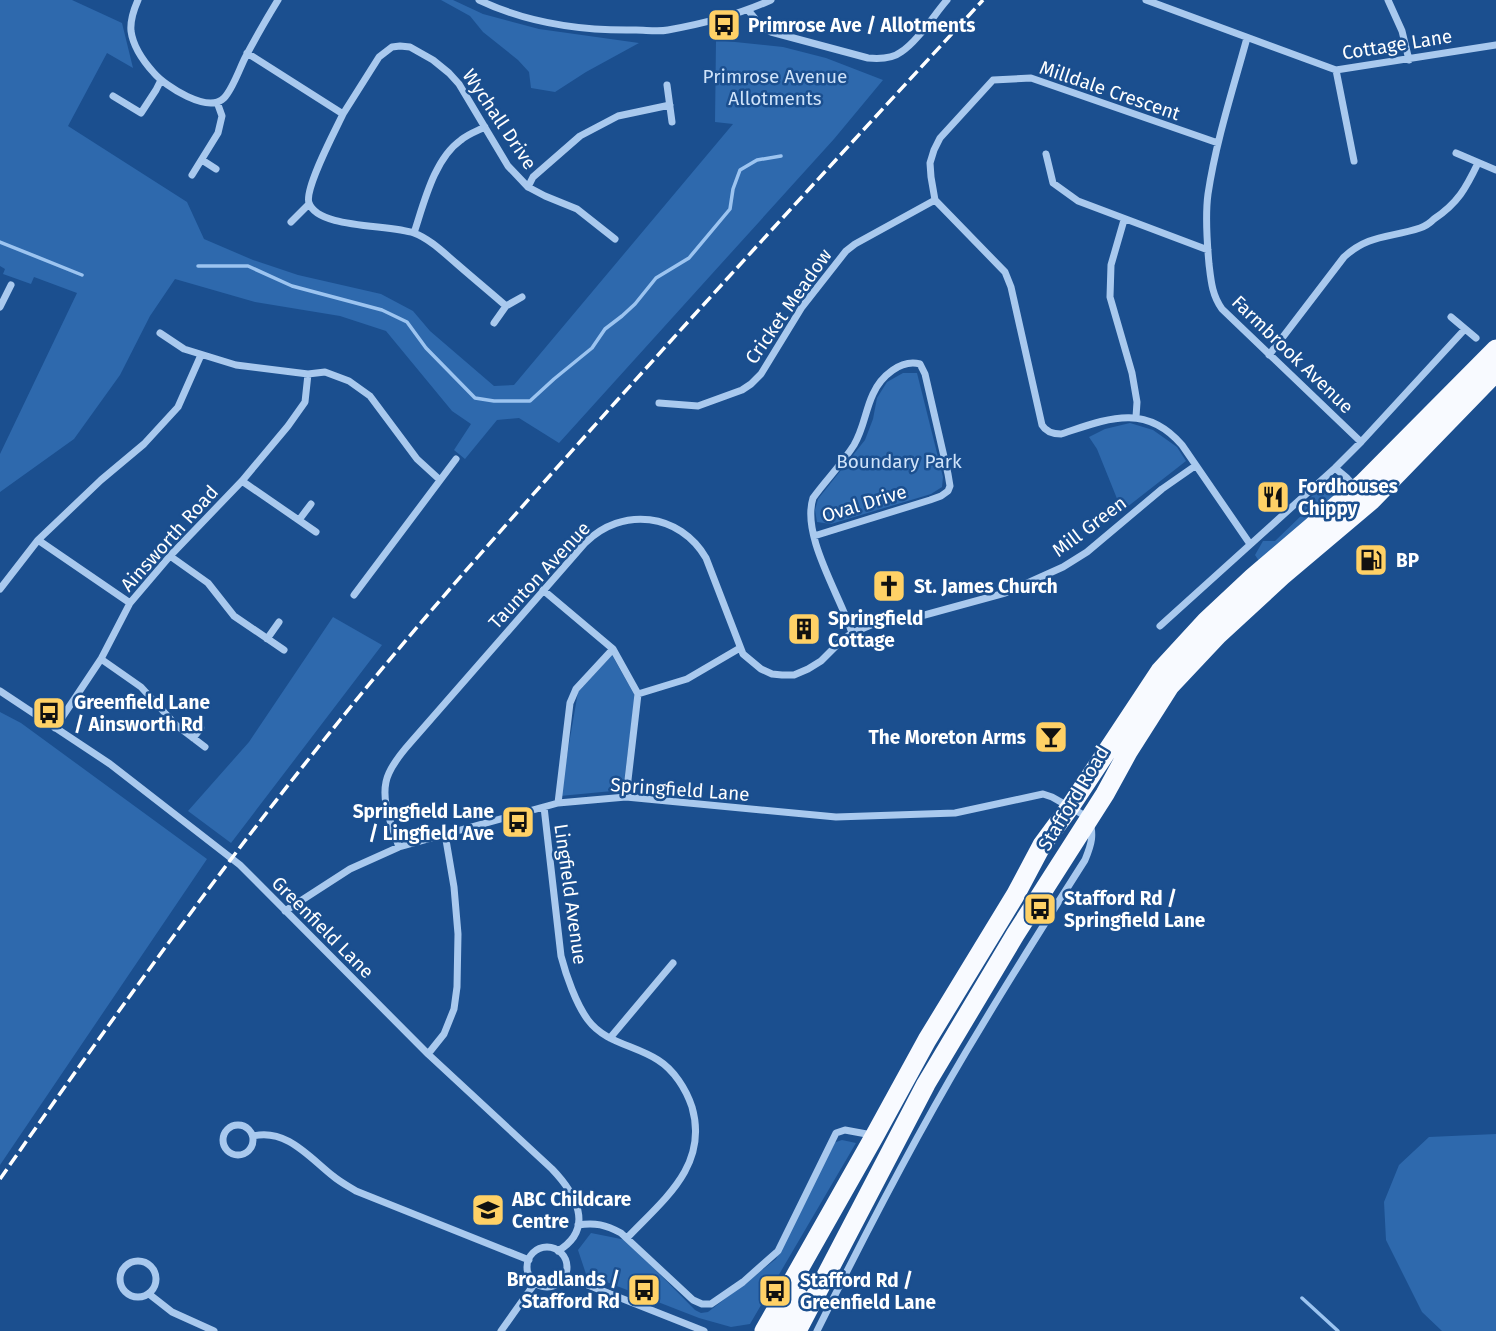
<svg xmlns="http://www.w3.org/2000/svg" width="1496" height="1331" font-family="'Fira Sans',sans-serif">
<rect width="100%" height="100%" fill="#1b4f8f"/>
<path fill="#2e69ad" d="M0,0H72L122,23L133,68L107,53L68,126L187,202L204,239L253,260L298,275L381,294L413,311L430,331L494,386L514,385L733,124L715,122L716,40L783,47L826,58L883,80L834,139L559,443L519,418L497,420L465,459L454,450L471,424L452,411L386,331L340,316L255,302L175,279L150,316L120,375L74,439L0,492V454L77,293L34,277L31,284L3,274L5,269L0,266Z
M441,0H453L483,14L539,29L639,43L586,72L555,92L531,88L529,72L518,60L483,32L470,16Z
M903,373H917L943,477L942,487L931,494L831,524L817,522L815,510L818,499L865,440L873,419L877,398L887,382Z
M1130,423L1153,430L1177,447L1186,461L1122,511L1097,449L1089,437L1105,429Z
M1328,480L1336,482L1340,489L1335,499L1259,561L1255,555L1263,541H1275L1303,514V505Z
M333,617L382,645L231,843L188,811L249,742Z
M612,655L635,696L623,790L560,796L578,692Z
M0,712L21,723L207,859L0,1165Z
M1496,1134V1331H1442L1422,1312L1386,1240L1384,1202L1399,1165L1429,1137Z
M842,1140L856,1143L750,1324L731,1327L699,1318L586,1274L578,1250L591,1233L626,1240L695,1310L701,1313L708,1312L776,1259L833,1143Z"/>
<g fill="none" stroke-linecap="round" stroke-linejoin="round">
<path stroke="#9cc4f0" stroke-width="3.5" d="M0,242L82,275
M198,266H248L292,286L382,310L407,322L426,348L475,398L494,401H530L554,379L592,348L605,329L622,316L635,304L656,278L689,258L730,209L733,189L740,170L757,160L781,156
M1302,1298L1338,1331"/>
<path stroke="#a9c9ee" stroke-width="7" d="M138,0C134,9 130,20 131,31C133,46 144,62 154,73C165,86 208,114 224,98C233,89 240,67 246,56C256,37 267,18 278,0
M479,0C527,23 582,31 636,30C646,30 658,32 668,30C702,24 740,14 771,0
M1146,0L1336,70L1496,45
M1388,0L1402,31L1409,60
M748,10L762,27L771,32L868,58C879,59 892,59 901,52C917,42 934,15 947,0
M1247,38C1233,89 1216,141 1208,194C1205,216 1207,242 1209,264C1211,281 1212,295 1222,309L1361,442
M247,53L343,114L379,57L392,47L400,46L410,47L433,60L449,73L459,84L508,166L528,187L545,196L577,209L615,239
M1336,70L1354,161
M667,85L672,122
M113,96L141,113L156,90L161,80
M343,114C335,131 304,189 309,203C318,229 390,224 414,233C430,239 444,253 457,264C473,278 490,292 506,306
M1218,143L1031,78L993,80L940,138L934,150L930,163L931,177L935,200L1005,272L1011,287L1042,425C1046,432 1053,434 1061,434C1107,419 1145,402 1182,445L1250,544
M1456,153L1496,170
M1046,154L1053,183L1078,201L1208,250
M202,160L216,169
M192,175L218,133L222,116L217,102
M528,187L533,177L580,136L618,116L670,105
M1124,220L1111,265L1110,297L1132,373L1137,402L1136,417
M291,222L309,204
M414,233C424,203 434,159 461,140C468,134 477,131 485,127
M0,307L11,285
M1451,317L1476,338
M494,323L506,306L522,297
M160,333L184,349L236,365L308,374L325,372L349,381L370,396L417,459L440,480
M1269,355L1344,257C1369,234 1390,238 1420,228C1426,226 1430,223 1434,219C1458,203 1466,188 1478,163
M659,403L698,406L742,390L751,384L761,374L802,307L846,251L855,244L935,200
M1335,468L1347,478L1356,488
M242,481L316,532
M299,520L311,504
M814,536L930,500L941,496L948,491L950,486L948,474L925,374L920,364C901,359 881,376 873,394C865,411 864,428 854,445C842,464 826,480 813,498C801,536 840,595 852,633
M38,540L130,603
M170,556L208,583L234,616L284,650
M0,589L38,540L101,480L144,444L178,407L201,355
M543,590L613,649L638,694L626,797
M354,595L456,459
M1160,626L1335,468L1361,442L1465,329
M267,639L279,622
M101,659L141,687L176,725L205,747
M0,691L110,764L240,865L428,1054L552,1169C575,1193 596,1228 558,1251
M638,694L687,679L740,648
M55,728L101,659L130,603L170,556L242,481L288,426L305,402L308,374
M193,738L201,728
M558,803L570,703L576,689L613,649
M544,807L561,956C566,975 576,1004 588,1020C605,1043 635,1045 658,1060C674,1070 686,1089 692,1107C709,1166 663,1200 627,1238
M399,847C392,826 378,796 389,773C394,762 403,751 411,742L585,543C622,506 680,513 706,558L743,654L761,669L772,674L782,675H794L808,669L821,661L842,640L852,633L871,625L910,619L1005,593L1063,567L1087,552L1162,489L1195,466
M285,911L350,869L399,847L558,803L626,797L836,817L955,813L1043,794L1052,797L1089,818C1094,835 1092,843 1085,860C1050,915 1015,970 981,1027C921,1125 868,1228 817,1331
M610,1038L673,963
M428,1054L444,1034L454,1009L457,987L458,934L454,887L445,834
M223 1140a15 15 0 1 1 30 0a15 15 0 1 1-30 0Z
M253,1136C286,1128 309,1157 333,1176C340,1182 348,1186 356,1191L529,1260
M578,1225C595,1222 606,1225 621,1233L693,1300L702,1304H711L743,1282L778,1251L836,1133L845,1130L872,1135
M527 1267a20 20 0 1 1 40 0a20 20 0 1 1-40 0Z
M120 1279a18 18 0 1 1 36 0a18 18 0 1 1-36 0Z
M565,1276L704,1331
M149,1294L172,1312L214,1331
M501,1331L535,1283"/>
<path stroke="#f8faff" stroke-width="19" d="M764,1331L875,1135L927,1040L1016,894L1042,845L1070,807L1160,671L1206,621L1253,577L1363,483L1496,349
M782,1331L800,1298
M797,1331L926,1084L1015,935L1105,794L1128,752L1170,686L1218,635L1282,576L1372,500L1496,372"/>
<path stroke="#fff" stroke-width="3.5" stroke-dasharray="12 5" stroke-linecap="butt" d="M0,1179C109,1023 220,868 340,720C411,632 486,547 562,462C700,307 842,153 983,0"/>
</g>
<defs>
<symbol id="bus-square" viewBox="-11 -11 22 22"><rect x="-9" y="-9" width="18" height="18" rx="4" fill="#ffd166" stroke="#1b4f8f"/><path d="M-5-6H5V4H4V6H2V4H-2V6H-4V4H-5ZM-3.5-4V0h7V-4ZM-3.5 1.2v1.5H-2V1.2ZM2 1.2v1.5H3.5V1.2Z" fill="#111"/></symbol>
<symbol id="restaurant-square" viewBox="-11 -11 22 22"><rect x="-9" y="-9" width="18" height="18" rx="4" fill="#ffd166" stroke="#1b4f8f"/><path d="M-5-6h1v4h1v-4h1v4h1v-4h1v5L-1.5 .5V6h-2V.5L-5-1ZM5-6V6H3V1.5H1.5Q1.5-4 5-6Z" fill="#111"/></symbol>
<symbol id="fuel-square" viewBox="-11 -11 22 22"><rect x="-9" y="-9" width="18" height="18" rx="4" fill="#ffd166" stroke="#1b4f8f"/><path d="M-5.5-6h7V0h2V4h1.3V-2.5L3-4.5l.8-.8L6-3V5H2.5V1h-1V6h-7ZM-4.2-4.7v3.2H.2V-4.7Z" fill="#111"/></symbol>
<symbol id="church-square" viewBox="-11 -11 22 22"><rect x="-9" y="-9" width="18" height="18" rx="4" fill="#ffd166" stroke="#1b4f8f"/><path d="M-1.2-6h2.4v3.5h3.3v2.4h-3.3V6h-2.4V-.1h-3.3v-2.4h3.3Z" fill="#111"/></symbol>
<symbol id="building-square" viewBox="-11 -11 22 22"><rect x="-9" y="-9" width="18" height="18" rx="4" fill="#ffd166" stroke="#1b4f8f"/><path d="M-4-6H4V6H1V3H-1V6H-4ZM-2.5-4.3h1.7v1.8h-1.7ZM.8-4.3h1.7v1.8H.8ZM-2.5-1h1.7V.8h-1.7ZM.8-1h1.7V.8H.8Z" fill="#111"/></symbol>
<symbol id="bar-square" viewBox="-11 -11 22 22"><rect x="-9" y="-9" width="18" height="18" rx="4" fill="#ffd166" stroke="#1b4f8f"/><path d="M-6-5H6L.8 .8V4.5H3.5V6h-7V4.5H-.8V.8Z" fill="#111"/></symbol>
<symbol id="school-square" viewBox="-11 -11 22 22"><rect x="-9" y="-9" width="18" height="18" rx="4" fill="#ffd166" stroke="#1b4f8f"/><path d="M0-5L7-2L0 1L-7-2ZM-4 1L0 2.5L4 1V4Q0 6-4 4Z" fill="#111"/></symbol>
</defs>
<g fill-rule="evenodd">
<use href="#bus-square" x="705" y="6" width="38" height="38"/>
<use href="#restaurant-square" x="1254" y="478" width="38" height="38"/>
<use href="#fuel-square" x="1352" y="541" width="38" height="38"/>
<use href="#church-square" x="870" y="567" width="38" height="38"/>
<use href="#building-square" x="785" y="610" width="38" height="38"/>
<use href="#bus-square" x="30" y="694" width="38" height="38"/>
<use href="#bar-square" x="1032" y="718" width="38" height="38"/>
<use href="#bus-square" x="499" y="803" width="38" height="38"/>
<use href="#bus-square" x="1021" y="890" width="38" height="38"/>
<use href="#school-square" x="469" y="1191" width="38" height="38"/>
<use href="#bus-square" x="625" y="1271" width="38" height="38"/>
<use href="#bus-square" x="756" y="1272" width="38" height="38"/>
</g>
<g text-anchor="middle" stroke-width="5" stroke-linejoin="round" paint-order="stroke">
<g font-size="19" font-weight="bold" fill="#fff" stroke="#1b4f8f" text-anchor="start">
<text x="748" y="32">Primrose Ave / Allotments</text>
<text x="1298" y="493">Fordhouses<tspan x="1298" dy="22">Chippy</tspan></text>
<text x="1396" y="567">BP</text>
<text x="914" y="593">St. James Church</text>
<text x="828" y="625">Springfield<tspan x="828" dy="22">Cottage</tspan></text>
<text x="74" y="709">Greenfield Lane<tspan x="74" dy="22">/ Ainsworth Rd</tspan></text>
<text x="1026" y="744" text-anchor="end">The Moreton Arms</text>
<text x="494" y="818" text-anchor="end">Springfield Lane<tspan x="494" dy="22">/ Lingfield Ave</tspan></text>
<text x="1064" y="905">Stafford Rd /<tspan x="1064" dy="22">Springfield Lane</tspan></text>
<text x="512" y="1206">ABC Childcare<tspan x="512" dy="22">Centre</tspan></text>
<text x="620" y="1286" text-anchor="end">Broadlands /<tspan x="620" dy="22">Stafford Rd</tspan></text>
<text x="800" y="1287">Stafford Rd /<tspan x="800" dy="22">Greenfield Lane</tspan></text>
</g>
<g font-size="19" fill="#fff" stroke="#1b4f8f">
<text transform="translate(1397 44) rotate(-9)" y="7">Cottage Lane</text>
<text transform="translate(1110 90) rotate(19)" y="7">Milldale Crescent</text>
<text transform="translate(500 119) rotate(56)" y="7">Wychall Drive</text>
<text transform="translate(788 306) rotate(-55)" y="7">Cricket Meadow</text>
<text transform="translate(1293 354) rotate(44)" y="7">Farmbrook Avenue</text>
<text transform="translate(864 503) rotate(-17)" y="7">Oval Drive</text>
<text transform="translate(1089 526) rotate(-37)" y="7">Mill Green</text>
<text transform="translate(169 538) rotate(-48)" y="7">Ainsworth Road</text>
<text transform="translate(539 575) rotate(-47)" y="7">Taunton Avenue</text>
<text transform="translate(680 789) rotate(4)" y="7">Springfield Lane</text>
<text transform="translate(1073 798) rotate(-59)" y="7">Stafford Road</text>
<text transform="translate(571 894) rotate(82)" y="7">Lingfield Avenue</text>
<text transform="translate(323 927) rotate(45)" y="7">Greenfield Lane</text>
</g>
<g font-size="19" fill="#cfe3fa" stroke="#1b4f8f">
<text x="775" y="83">Primrose Avenue<tspan x="775" dy="22">Allotments</tspan></text>
<text x="899" y="468">Boundary Park</text>
</g>
</g>
</svg>
